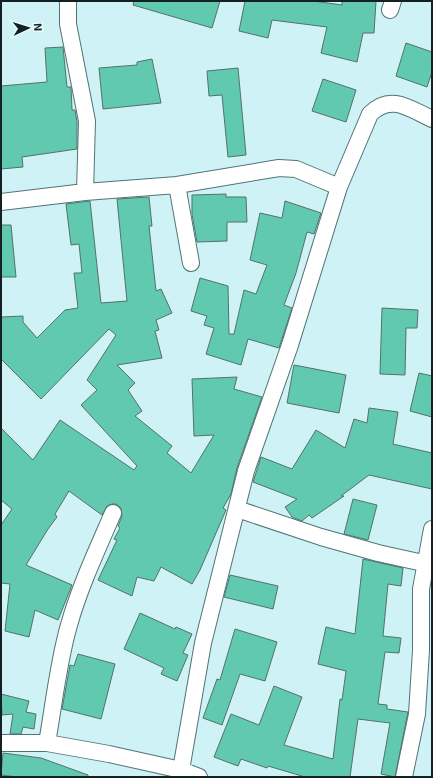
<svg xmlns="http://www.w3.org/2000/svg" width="433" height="778" font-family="'Exo 2',sans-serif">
<rect width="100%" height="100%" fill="#cef2f5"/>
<path fill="#61c9af" stroke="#537269" d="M134,1H220L212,28L133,5Z
M245,1H313L342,5V1H376L374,33H363L357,62L321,53L327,27L272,20L268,38L239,31Z
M406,43L432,52V72L427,87L396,76Z
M63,47L67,87H71L72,110H75L77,122V149L22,157L23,167L1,169V86L47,82L45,48Z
M152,59L161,103L103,109L99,68L137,65V62Z
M238,68L246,155L228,157L222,95L209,96L207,71Z
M323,79L356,90L346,122L312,111Z
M226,194V197H246L247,222H227V241L197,242L192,214V195Z
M149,197L152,226H149L156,291L161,289L172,313L156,320L159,330L155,331L162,358L117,365L135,383L128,390L142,411L135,416L172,446L167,453L191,473L214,435L194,436L192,379L237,377L234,389L262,397L237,468L231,494L223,508L226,510L200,570L192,584L161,567L154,581L137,577L132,596L98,580L117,540L114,539L120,528L118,526L122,516L121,508L116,504H112L107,506L102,515L69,491L55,514L57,517L48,529L26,565L72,585L58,620L35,610L29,637L5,631L10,584L1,583V525L12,509L1,500V428L33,460L60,420L134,470L137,466L81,405L97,390L87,380L116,335L109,329L41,399L1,359V317L23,316V322L37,338L65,310L78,308L74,273H82L79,244L71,245L66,204L90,201L101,303L127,301L117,199Z
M285,201L321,213L314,234L307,232L296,273L284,305L292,308L279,348L248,339L241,365L206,354L214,328L204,325L207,316L191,311L200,278L228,286L229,334H234L244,290L256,294L267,265L250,260L260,213L282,218Z
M1,225H11L16,277H1Z
M382,308L418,310L417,328H406L405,375L380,374Z
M294,365L346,375L339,413L287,403Z
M419,373L432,376V417L410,411Z
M369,408L398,412L393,444L432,453V489L369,475L341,496H344L312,518L309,515L302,521L292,517L285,507L297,499L253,482L261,457L292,469L316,430L345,448L354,419L367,423Z
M353,499L377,505L368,540L344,534Z
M363,559L403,568L401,586L388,584L383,636L401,638L399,653L385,652L378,704L387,705V709L408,712L395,777L381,774L390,723L358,719L350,777H305L268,766L267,768L241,759L238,766L214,757L231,714L259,725L274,686L302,697L284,745L333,759L340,699L342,700L346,671L318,664L326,627L355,634Z
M230,575L278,586L273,609L224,597Z
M140,613L175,629L176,627L192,634L183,653L188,655L177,681L161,674L164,668L124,649Z
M235,629L277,642L265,681L240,674L222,725L203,718L217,679L220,680Z
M78,654L115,664L101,719L62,709L70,665L74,666Z
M1,694L29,701L26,712L36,714L34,729L23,727L21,734H10L13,714L2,715Z
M3,753L41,758L88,775V777H17L1,775Z"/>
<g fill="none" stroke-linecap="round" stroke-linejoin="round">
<defs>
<path id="minor" d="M68,1V24L87,121L85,192
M390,10L393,1
M177,185L191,263
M1,202L85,192L177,185L279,168L296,169L339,187
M237,509L321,537L378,553L432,565
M1,743H47L109,754L181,770L199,777
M47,743C54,704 58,663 69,625C80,586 97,550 113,513
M181,770L203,643L246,471L290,345L339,187L370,114C391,93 410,109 432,119
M404,777L417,714L421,650V589L432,529"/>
</defs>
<use href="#minor" stroke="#527375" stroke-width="18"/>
<use href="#minor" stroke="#fff" stroke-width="16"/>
</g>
<rect width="433" height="778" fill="none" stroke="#132122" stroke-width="4"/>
<g transform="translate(28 28) rotate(86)" stroke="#e7fcfe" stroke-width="3" paint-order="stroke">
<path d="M0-3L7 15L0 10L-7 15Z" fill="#132122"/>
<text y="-6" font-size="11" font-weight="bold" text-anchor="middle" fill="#132122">N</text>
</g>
</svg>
